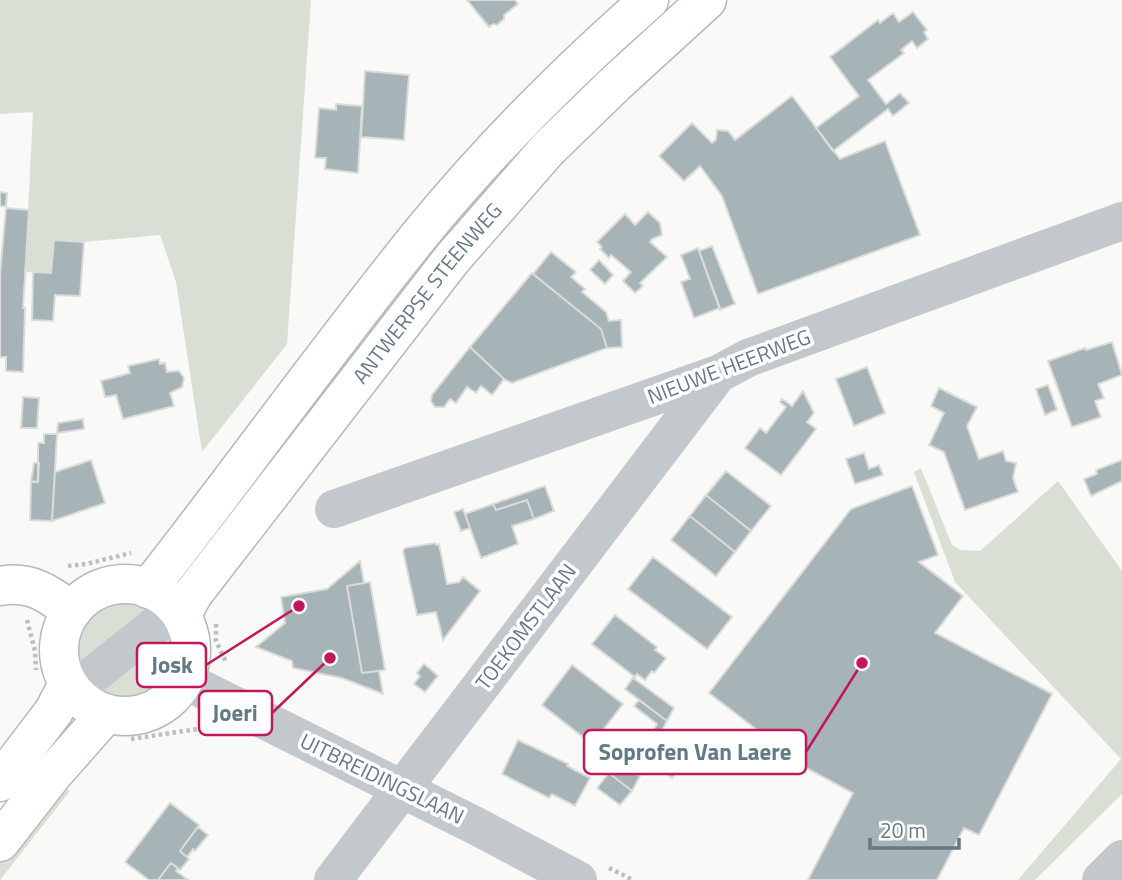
<svg xmlns="http://www.w3.org/2000/svg" width="1122" height="880" font-family="'Titillium Web',sans-serif">
<rect width="100%" height="100%" fill="#f9f9f7"/>
<path fill="#dadfd6" d="M0,0H311L287,344L202,452L176,282L160,235L84,242L54,240L51,273L25,272L33,112L0,114Z
M921,468L952,545L961,550L980,551L1058,481L1122,571V794L1035,880H1018L1121,759L955,582L914,472Z
M117,601L142,604L154,610L80,667C70,635 87,611 117,601Z
M171,632C184,675 142,713 101,692Z
M59,783L70,791L0,880V859Z"/>
<path fill="#a6b3b7" stroke="#dbdbd9" stroke-width="2" d="M467,0H515L518,4L504,15V19L497,25L493,24L489,27Z
M913,12L927,30L924,32L928,39L917,48L912,41L901,50L904,53L868,80L886,104L900,93L909,103L893,116L888,109L833,151L816,128L859,96L830,57L878,20L880,23L893,13L899,22Z
M365,71L409,75L404,140L361,137Z
M792,96L840,159L885,141L920,235L758,294L722,196L700,166L684,181L659,156L692,123L712,143L716,140L717,130L728,131L735,140Z
M336,104L362,106L358,173L325,169L326,158H315L319,108L336,110Z
M0,192L7,193L6,206H0Z
M6,208L29,210L23,308H25L23,372L6,371V357H0V274Z
M648,212L660,223L662,235L652,239L650,242L667,257L640,283L643,286L635,293L623,281L631,272L611,255L609,258L600,249L602,247L597,242L625,214L635,225Z
M54,240L84,242L80,296L55,295L53,321L32,320L33,272L51,273Z
M712,246L735,304L720,310L699,251Z
M698,248L720,308L694,318L681,282L690,279L681,255Z
M551,252L576,272L571,277L585,289L582,292L606,312L609,321L621,320L622,347L607,348L601,329L533,274Z
M599,260L613,275L605,284L590,270Z
M532,273L601,329L607,348L512,383L504,379L470,347Z
M1112,342L1122,375L1098,384L1104,398L1095,401L1101,417L1072,427L1048,361L1085,348L1086,350Z
M470,347L504,379L492,395L481,386L476,393L467,387L456,403L450,399L444,407H435L431,401L432,395Z
M159,359L160,364L165,363L167,372L179,371L184,378L182,387L170,393L174,406L123,419L116,395L105,397L101,381L130,373L128,366Z
M867,367L885,413L854,426L836,379Z
M1048,385L1057,410L1045,415L1036,389Z
M939,388L977,407L967,426L979,459L1003,451L1006,461L1016,463L1013,478L1018,492L965,510L944,452L929,445L944,413L931,406Z
M803,391L814,413L807,422L816,429L781,475L745,448L760,428L766,433L786,407L780,402L782,399L792,406Z
M23,397L39,398L37,428H21Z
M83,419L84,429L57,433L58,423Z
M44,434H57L52,521L30,520L31,481L38,482V443H44Z
M864,453L869,469L879,465L883,475L855,484L846,459Z
M91,460L105,503L52,521L55,472Z
M1122,460V481L1091,496L1084,479L1097,474L1096,470Z
M34,463H39L38,482L31,481Z
M726,471L771,506L751,531L706,495Z
M545,486L554,511L534,519L527,500L496,510L493,504Z
M912,486L938,555L919,562L963,596L935,633L1052,694L979,835L964,828L937,880H808L853,793L808,769L709,693L851,509Z
M706,495L751,531L735,552L690,516Z
M527,500L534,519L512,526L518,544L481,558L465,514L493,504L496,510Z
M463,509L470,528L461,531L454,512Z
M690,516L735,552L716,576L671,540Z
M435,543L436,545L439,544L447,584L459,582L463,577L480,591L443,640L436,612L417,615L403,551L405,548Z
M653,557L732,617L707,649L628,589Z
M360,561L364,583L347,586L362,673L379,671L383,694L342,678L293,668L292,661L256,647L285,623L281,597L327,589Z
M370,582L385,670L362,673L347,586Z
M615,615L657,647L655,650L666,658L654,673L652,671L645,680L637,674L635,677L592,644Z
M424,664L438,676L425,692L414,684L420,676L417,673Z
M572,665L623,704L592,744L542,705Z
M633,678L674,708L667,721L625,689Z
M639,700L667,721L638,775L640,776L632,791L609,773L625,752L635,760L640,752L636,750L643,735L649,738L657,724L634,706Z
M518,740L568,764L567,766L590,778L575,806L552,794L549,798L502,774Z
M669,742L689,758L672,778L653,763Z
M609,773L632,791L620,805L597,788Z
M170,803L199,825L180,851L189,859L180,870L171,863L158,880H149L125,862Z
M198,827L208,835L195,851L193,849L187,857L180,851Z
M171,863L178,868L176,871L188,880H158Z"/>
<g fill="none" stroke-linecap="round" stroke-linejoin="round">
<defs>
<g id="major">
<circle cx="125" cy="650" r="66"/>
<path d="M0,586C30,580 49,594 72,611"/>
<path d="M148,589C241,471 328,348 423,231C491,148 568,71 649,0"/>
<path id="s1" d="M182,614L193,594L452,259L548,149L615,84L707,0"/>
<path d="M0,782L54,711L68,684"/>
<path d="M0,842L53,774L105,715"/>
</g>
</defs>
<use href="#major" stroke="#b3babe" stroke-width="41"/>
<path stroke="#babfc1" stroke-width="4.5" stroke-dasharray="3.5 3.5" stroke-linecap="butt" d="M68,566L86,564L131,553
M27,620L35,651L36,670
M216,624V641L226,662
M131,739L205,728
M609,868L633,880"/>
<path stroke="#c2c8cb" stroke-width="38" d="M334,509L718,374L748,358L1122,221
M184,680L476,826L578,880
M73,691L177,608
M333,880L718,374
M1101,880L1122,859"/>
<use href="#major" stroke="#fff" stroke-width="38"/>
</g>
<g text-anchor="middle" stroke-width="7" stroke-linejoin="round" paint-order="stroke">
<g font-size="21" fill="#637a84" stroke="#fff">
<text dy="7" stroke="none"><textPath href="#s1" startOffset="404">ANTWERPSE STEENWEG</textPath></text>
<text transform="translate(729 367) rotate(-21)" y="7">NIEUWE HEERWEG</text>
<text transform="translate(526 627) rotate(-53)" y="7">TOEKOMSTLAAN</text>
<text transform="translate(382 779) rotate(26)" y="7">UITBREIDINGSLAAN</text>
</g>
</g>
<path fill="none" stroke="#c2185b" stroke-width="2.5" d="M299 606L206 665M330 658L272 713M862 663L806 752"/>
<g fill="#c2185b" stroke="#fff" stroke-width="2.5">
<circle cx="299" cy="606" r="7"/>
<circle cx="330" cy="658" r="7"/>
<circle cx="862" cy="663" r="7"/>
</g>
<g fill="#fff" stroke="#c2185b" stroke-width="2.5">
<rect x="137" y="643" width="69" height="44" rx="7"/>
<rect x="199" y="691" width="73" height="44" rx="7"/>
<rect x="584" y="730" width="222" height="44" rx="7"/>
</g>
<g font-size="23" text-anchor="middle" font-weight="bold" fill="#637a84">
<text x="172" y="673">Josk</text>
<text x="235" y="721">Joeri</text>
<text x="695" y="760">Soprofen Van Laere</text>
</g>
<path d="M870 838v10h89v-10" fill="none" stroke="#637a84" stroke-width="3.5"/>
<text x="880" y="838" font-size="21" fill="#637a84" stroke="#ffffff" stroke-width="5" paint-order="stroke">20 m</text>
</svg>
